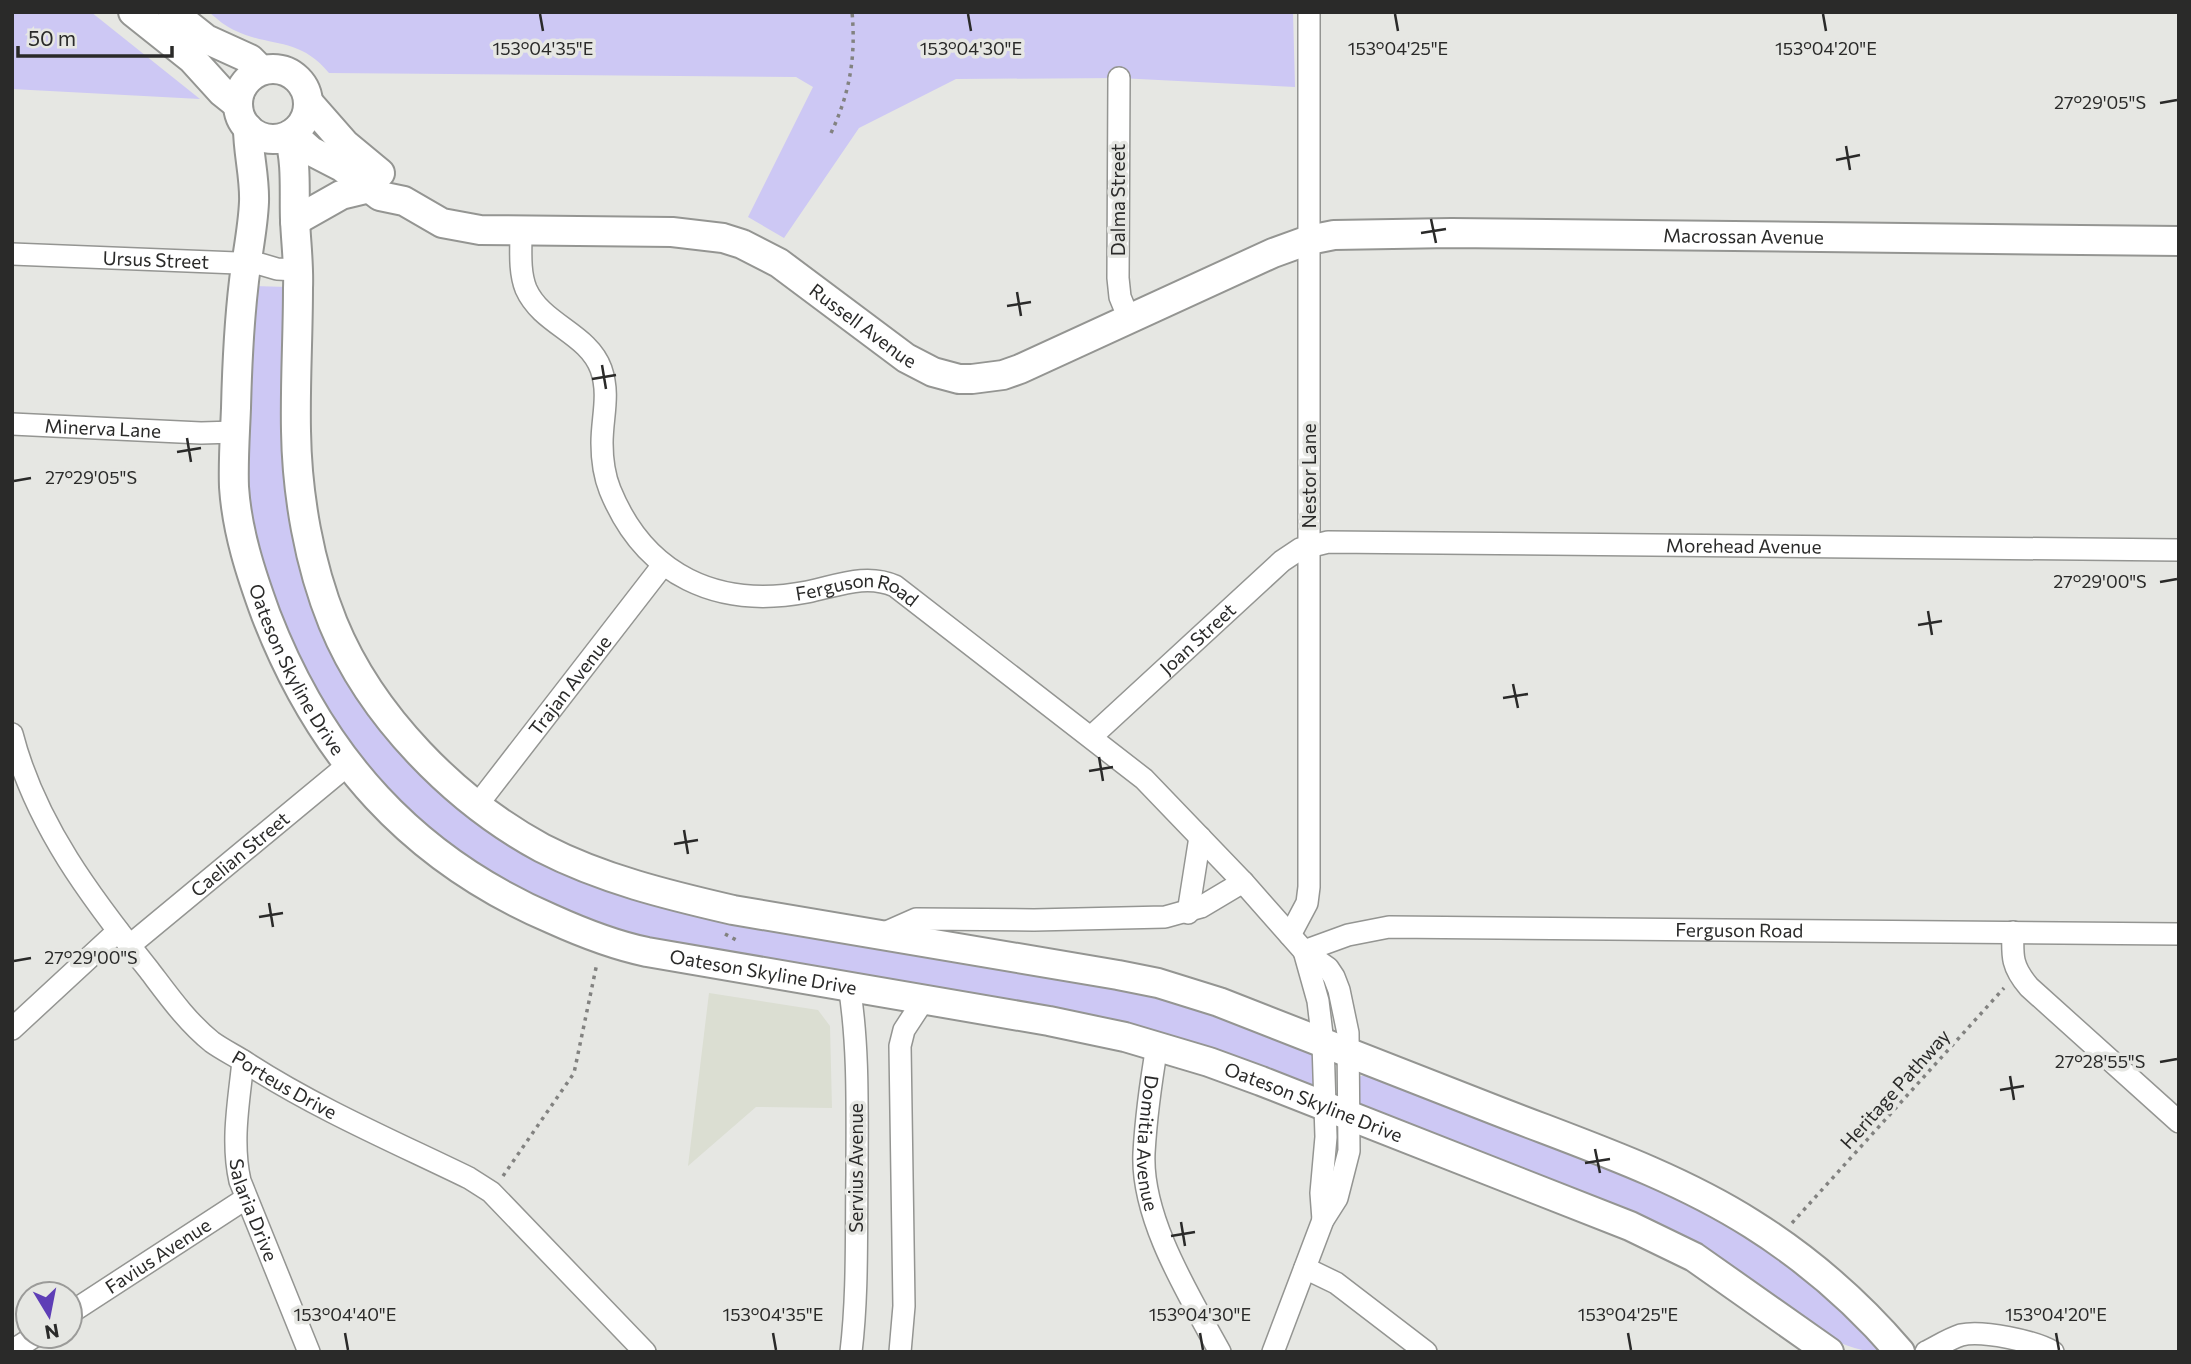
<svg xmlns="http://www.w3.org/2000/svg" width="2191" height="1364" font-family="Commissioner,sans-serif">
<rect width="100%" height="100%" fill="#e6e7e3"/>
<path fill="#dbded2" d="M709,993L818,1010L830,1026L832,1108L756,1107L688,1166Z"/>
<path fill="#cdc8f4" d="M12,12H91L200,99L12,89Z
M209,12H1293L1295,87L1119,78L956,79L859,128L784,238L748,217L813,87L796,77L329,73C299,37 273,48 236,31C226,27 217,19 209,12Z
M253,286L287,287V457L379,716L564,866L1118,981L1313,1046L1314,1085L1309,1086L624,941L509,893L400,814L299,670L245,521Z
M1369,1074L1625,1166L1800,1264L1882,1352C1842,1352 1803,1323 1770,1304L1359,1113L1358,1077Z"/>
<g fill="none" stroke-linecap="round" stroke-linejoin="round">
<defs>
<g id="minor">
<path d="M1119,78L1118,278L1120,297L1129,319"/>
<path id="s1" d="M521,231C521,250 519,272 526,289C542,325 588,333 601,369C610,395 602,417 602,443C602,459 604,475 610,490C645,576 718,609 807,592C837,586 866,573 895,586L1144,779L1243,882L1304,951L1328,968L1334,977L1339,990L1348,1033L1349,1151L1337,1198L1323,1220L1273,1352"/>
<path id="s2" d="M12,254L260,264L277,269L298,270"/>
<path id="s3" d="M12,424L201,433L235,432"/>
<path id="s4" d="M12,734C35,824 92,899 149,970C168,995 187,1022 212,1042C223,1050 236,1056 248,1064C318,1109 395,1142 469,1178L491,1192L645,1352"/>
<path id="s5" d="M1091,737L1282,561L1300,549L1328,542L2179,550"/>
<path id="s6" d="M478,804L663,565"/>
<path d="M1188,913L1200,837"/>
<path d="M2013,932C2012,957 2012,967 2029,987L2179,1122"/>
<path d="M882,934L916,919L1034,920L1165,917L1201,907L1243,882"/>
<path d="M1290,935L1307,903L1309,887V12"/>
<path id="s7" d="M129,946L349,764"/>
<path id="s8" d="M1304,951L1348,935L1389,927L2179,934"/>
<path d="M1304,951L1318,1001L1323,1043L1326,1137L1321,1193L1323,1220"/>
<path d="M849,985C859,1047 857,1111 857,1174C856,1233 858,1293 851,1352"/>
<path d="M12,1029L118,931"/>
<path id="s9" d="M1157,1046C1151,1081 1146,1118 1144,1153C1141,1219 1189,1295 1220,1352"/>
<path id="s10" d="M243,1061C239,1101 231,1141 240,1181L309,1352"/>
<path d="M1305,1268L1336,1283L1426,1352"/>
<path id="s11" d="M70,1313L245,1199"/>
<path d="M12,1351L35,1336"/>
<path d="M900,1352L904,1306L900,1046L904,1030L925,998"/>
<path d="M1926,1352C1938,1346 1949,1339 1961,1335C1982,1330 2035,1341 2053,1352"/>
</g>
<g id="major">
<path d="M133,12L192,59L222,92L237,104"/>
<path d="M172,12L206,39L250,59L261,70"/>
<circle cx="273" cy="104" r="35"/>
<path d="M309,103L345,144L380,173"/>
<path id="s12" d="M248,128C248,153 255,177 254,202C253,228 247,255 244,281C239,323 237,366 236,408C235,434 233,461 234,487C237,532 251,574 266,615C321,757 412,859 552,919C583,933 613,945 647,952L1049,1021L1125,1037L1209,1062L1261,1081L1630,1226L1694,1257L1829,1352"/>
<path id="s13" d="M292,134L311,151L342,167L380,196L404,201L442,223L480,230L672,232L723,238L742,244L779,263L906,358L933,372L959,379H972L1003,375L1020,369L1273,253L1309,240L1334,235L1451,233L2179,241"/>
<path d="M289,136C297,164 294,191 295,220C296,243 299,265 298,288C298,336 295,384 296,431C297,495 309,564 333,623C371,716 455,801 542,848C602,879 668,895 733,910L1118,975L1158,983L1219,1002C1311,1038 1403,1074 1495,1110C1582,1144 1673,1174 1752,1224C1806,1258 1858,1303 1900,1352"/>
<path d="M295,221L341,195L370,188"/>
</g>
</defs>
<use href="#minor" stroke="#949592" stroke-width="24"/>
<use href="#major" stroke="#949592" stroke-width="32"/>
<path stroke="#828280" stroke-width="3.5" stroke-dasharray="3.5 5" stroke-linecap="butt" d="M831,133C850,93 856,56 852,12
M725,934L740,942
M503,1176L574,1073L597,963
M1792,1223L2004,988"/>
<use href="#minor" stroke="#fff" stroke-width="21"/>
<use href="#major" stroke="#fff" stroke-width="28"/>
</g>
<path fill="none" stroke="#2a2a29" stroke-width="2.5" d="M540,14L543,31M968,14L971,31M1395,14L1398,31M1823,14L1826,31M2160,103L2177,100M1846,146L1850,170M1836,160L1860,155M1431,219L1436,243M1421,233L1446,229M1017,292L1021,316M1007,306L1031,302M602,365L606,389M592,379L616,375M187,438L191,462M177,452L201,448M14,481L31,478M2160,582L2177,579M1928,611L1932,635M1918,625L1942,621M1513,684L1518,708M1503,698L1528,694M1099,757L1103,781M1089,771L1113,767M684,830L688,854M674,844L698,840M269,903L273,927M259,917L283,913M14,961L31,958M2160,1062L2177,1059M2010,1076L2014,1100M2000,1090L2024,1086M1595,1149L1600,1173M1585,1163L1610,1159M1181,1222L1185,1246M1171,1236L1195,1232M345,1333L348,1350M773,1333L776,1350M1200,1333L1203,1350M1628,1333L1631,1350M2056,1333L2059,1350"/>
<g text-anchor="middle" stroke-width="7" stroke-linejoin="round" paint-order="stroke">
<g font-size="19" fill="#2a2a29" stroke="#e6e7e3">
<text transform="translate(1118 200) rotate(-90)" y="7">Dalma Street</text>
<text dy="7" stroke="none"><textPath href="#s13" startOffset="1550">Macrossan Avenue</textPath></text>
<text dy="7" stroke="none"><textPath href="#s2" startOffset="144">Ursus Street</textPath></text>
<text dy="7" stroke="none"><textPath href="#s13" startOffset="625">Russell Avenue</textPath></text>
<text dy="7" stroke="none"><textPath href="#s3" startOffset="91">Minerva Lane</textPath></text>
<text transform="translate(1309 476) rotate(-90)" y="7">Nestor Lane</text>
<text dy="7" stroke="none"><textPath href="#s5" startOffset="726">Morehead Avenue</textPath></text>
<text dy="7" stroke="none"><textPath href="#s1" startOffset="588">Ferguson Road</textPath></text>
<text dy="7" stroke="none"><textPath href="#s5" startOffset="145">Joan Street</textPath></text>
<text dy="7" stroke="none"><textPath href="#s12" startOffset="555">Oateson Skyline Drive</textPath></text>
<text dy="7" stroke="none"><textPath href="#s6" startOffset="150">Trajan Avenue</textPath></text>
<text dy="7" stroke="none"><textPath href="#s7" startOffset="144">Caelian Street</textPath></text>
<text dy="7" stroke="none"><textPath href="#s8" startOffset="439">Ferguson Road</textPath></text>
<text dy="7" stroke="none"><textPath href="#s12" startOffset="1141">Oateson Skyline Drive</textPath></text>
<text dy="7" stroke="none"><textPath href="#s4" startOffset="455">Porteus Drive</textPath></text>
<text transform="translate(1895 1089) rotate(-48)" y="7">Heritage Pathway</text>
<text dy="7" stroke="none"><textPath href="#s12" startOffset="1708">Oateson Skyline Drive</textPath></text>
<text dy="7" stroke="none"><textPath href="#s9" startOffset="98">Domitia Avenue</textPath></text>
<text transform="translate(856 1168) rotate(-90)" y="7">Servius Avenue</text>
<text dy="7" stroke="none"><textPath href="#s10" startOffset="152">Salaria Drive</textPath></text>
<text dy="7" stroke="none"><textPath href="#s11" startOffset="105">Favius Avenue</textPath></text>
</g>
</g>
<g font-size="18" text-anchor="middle" fill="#2a2a29" stroke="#e6e7e3" stroke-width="7" stroke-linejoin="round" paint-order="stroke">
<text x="543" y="55">153°04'35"E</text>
<text x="1398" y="55">153°04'25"E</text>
<text x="971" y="55">153°04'30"E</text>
<text x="1826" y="55">153°04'20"E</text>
<text x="2100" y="109">27°29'05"S</text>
<text x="91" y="484">27°29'05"S</text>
<text x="2100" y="588">27°29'00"S</text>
<text x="91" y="964">27°29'00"S</text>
<text x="2100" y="1068">27°28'55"S</text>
<text x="345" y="1321">153°04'40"E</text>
<text x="773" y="1321">153°04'35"E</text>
<text x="1200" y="1321">153°04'30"E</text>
<text x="1628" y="1321">153°04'25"E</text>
<text x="2056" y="1321">153°04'20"E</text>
</g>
<rect width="2191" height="1364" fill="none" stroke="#2a2a29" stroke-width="28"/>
<g transform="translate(49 1315) rotate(170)"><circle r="33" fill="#e6e7e3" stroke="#9b9b99" stroke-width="2"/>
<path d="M0-5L12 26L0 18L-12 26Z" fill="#5e3eb6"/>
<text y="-10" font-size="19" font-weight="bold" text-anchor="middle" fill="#2a2a29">N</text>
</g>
<path d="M18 46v10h154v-10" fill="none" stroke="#2a2a29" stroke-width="3.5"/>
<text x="28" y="46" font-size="21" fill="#2a2a29" stroke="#e6e7e3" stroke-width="5" paint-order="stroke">50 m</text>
</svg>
